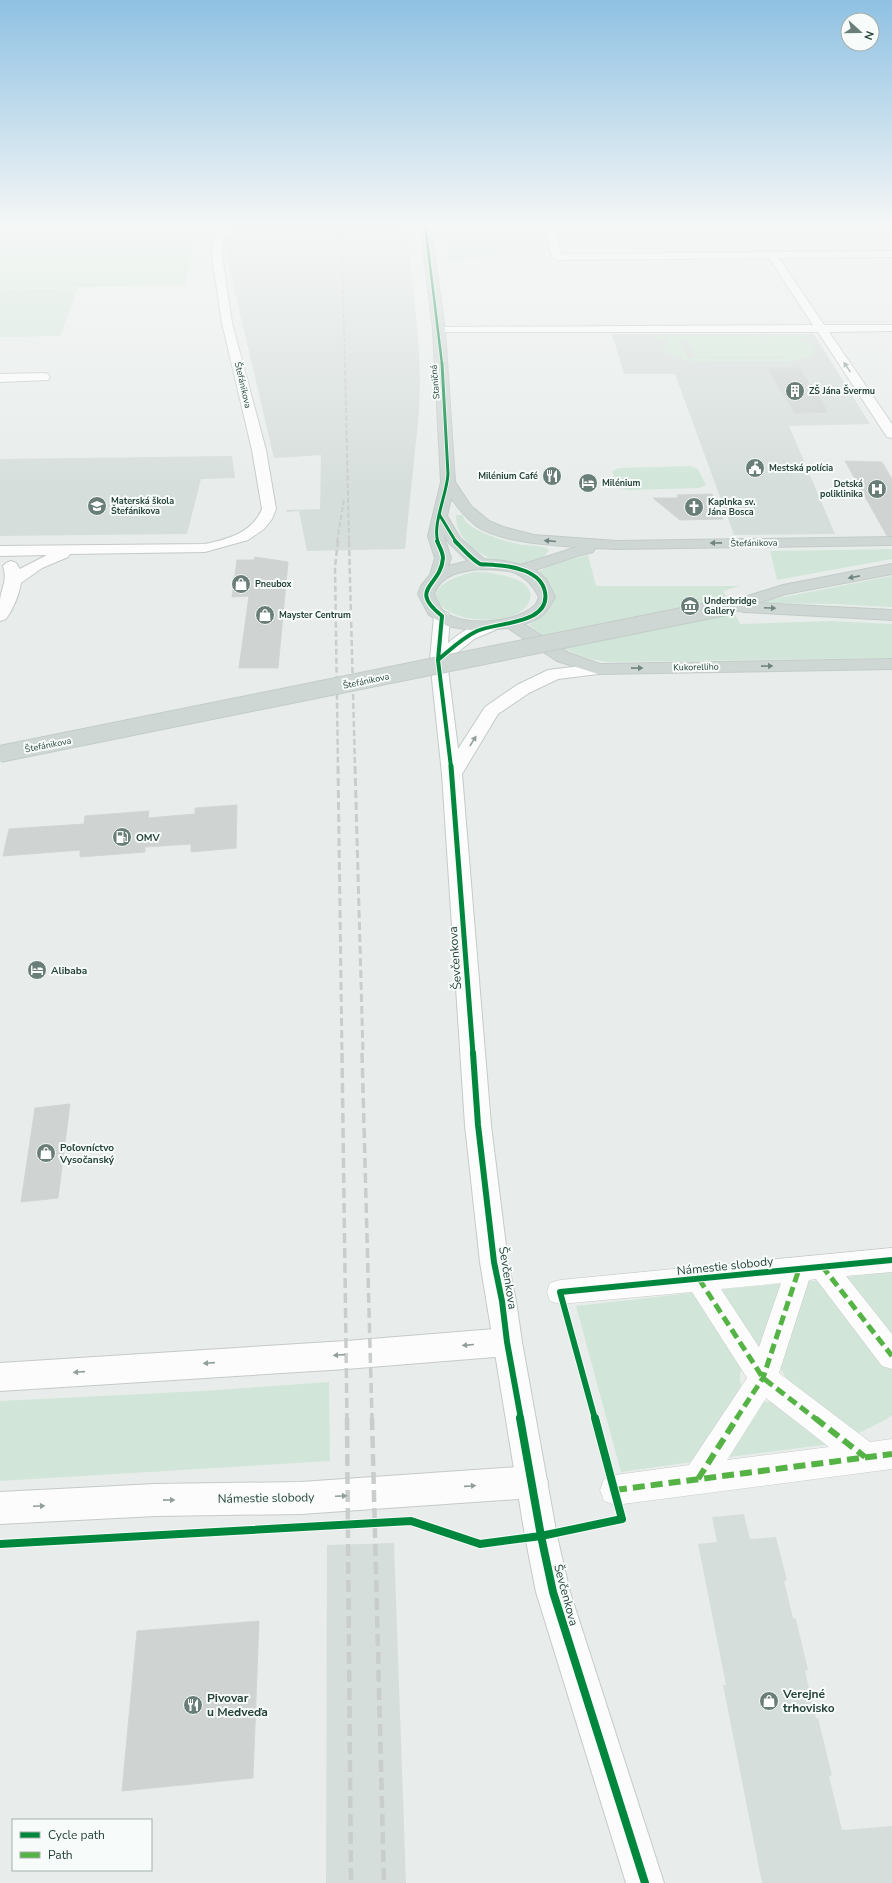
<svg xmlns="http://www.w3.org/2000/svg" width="892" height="1883" font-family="'Nunito Sans',sans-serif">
<rect width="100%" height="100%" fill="#e8edeb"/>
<path fill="#d6dedb" d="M229,224H406L418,335L420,377L419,411L405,549L307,551L299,511L287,512L286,510L320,509L321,455L274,458L224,245L225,236Z
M612,334H814L870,424L789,426L835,534L734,535L675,374H624Z
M232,456L235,478L201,479L187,534L0,536V459Z
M744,1514L750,1539L776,1537L787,1580L784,1581L793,1618L796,1619L808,1670L805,1671L816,1718H818L832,1775L829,1776L842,1830L892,1826V1883H762L723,1685H726L698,1544L717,1542L712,1517Z
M394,1543L406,1883H326L327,1545Z"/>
<path fill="#d1e6d8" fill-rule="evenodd" d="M0,224H199L185,285L0,289Z
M443,224H541L549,250H498V254H483V257L450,262Z
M78,288L60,336L0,337V290Z
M807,335L810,338H798L812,345L815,353L810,357L793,361L696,362L685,360L671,355L663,349L664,344L670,339H657L656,336ZM774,338V339L687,340L695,357L784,356L785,358H691L687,357L680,340Z
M690,466L698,469L706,485L699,488L627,490L618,487L612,471L619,468Z
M456,515H463C464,531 509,542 522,545C531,546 543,545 549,550C533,581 454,558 456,515Z
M892,549V559L777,580L770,551Z
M588,555L596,586H740L723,591L740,624L830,621L892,624V658L612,662C576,660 557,644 529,625C555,611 565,590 535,573L556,563Z
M475,572C489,572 540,577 529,602C519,624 470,623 452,613C414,593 452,576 475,572Z
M892,576V607L832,604L766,603L763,601Z
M892,1272V1346L838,1278Z
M823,1280L892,1368V1415L887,1419L849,1438L787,1379L778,1365L803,1282Z
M785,1283L763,1357L714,1290Z
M700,1292L743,1365C739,1373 739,1379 742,1387L699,1461L621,1472L576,1306Z
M329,1382L330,1461L0,1481V1401L203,1391Z
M761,1402H775L831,1444L721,1458Z"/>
<path fill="#cfd4d2" stroke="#d1d6d4" d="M799,368L821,401L828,412L795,413L768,369Z
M845,461L882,462L892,479V536H887Z
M712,494L723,519L680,520L653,498H678L677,495Z
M255,557L288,562L278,668H239L249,596L232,597L237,560H254Z
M237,805L236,848L191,852V844L145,847V852L80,857V850L3,856L9,829L84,824L85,816L149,811L148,818L195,814V808Z
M70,1104L58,1198L21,1202L35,1108Z
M259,1621L253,1778L122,1791L137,1631Z"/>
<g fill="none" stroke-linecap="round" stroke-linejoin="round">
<defs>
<path id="pedestrian" d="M892,1248V1272L846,1276L892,1334V1369L882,1366L816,1279L809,1280L779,1373L870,1442L892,1439V1469L615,1505L604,1501L600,1490L604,1479L615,1475L689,1465L747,1378L692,1292L560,1304L550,1301L547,1292L550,1283L560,1280ZM781,1283L759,1347L721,1289ZM766,1398L829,1447L727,1460Z"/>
<path id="minor" d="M218,224H228L221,249L232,323L266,450L276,509L272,519L264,529L248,540L205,552L70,554L68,557L42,568L21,583C19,595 13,609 6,619L0,621C0,614 0,608 0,601C1,587 8,582 3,566L6,563L11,561L16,563L20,569L47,555L0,556V546L205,544C228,539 252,533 262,509L252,450L222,323L211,249Z
M543,224H553L561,254L892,251V257L779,258L824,325H892V331L829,332L892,424V438L887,437L818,332H435L433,330L439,327L813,325L769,258L557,260L552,257Z
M44,373L48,374L50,377L48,380L0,382V374Z
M507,1328L517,1332L522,1342L517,1352L507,1356L346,1369L0,1391V1363L346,1341Z
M532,1466L543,1471L548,1482L543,1493L532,1498L301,1514L155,1516L0,1524V1492L155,1484L301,1482Z"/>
<path id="secondary" d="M442,611L448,613L450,616L448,643C460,633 478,619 495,624L497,627L495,630L474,639L447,661L458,749L485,707L517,685L548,670L598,664L604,665L607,669L604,673L598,674L558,679L529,693L498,714L462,774L491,1125L508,1262L516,1301L522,1342L557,1536L570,1592L664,1883H626L536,1592L525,1536L480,1262L465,1125L442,774L430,660L434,616L436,613Z"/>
<path id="primary" d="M420,224H430L445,330L455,482L471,506L489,521L503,527L534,535L617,541L892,537V545L617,549L595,548L593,552L577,556L535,570L546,579L555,597C547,612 541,620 524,624L569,653L600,664L892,659V669L598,674L557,661L508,628L476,631L447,626L429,615L418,594L421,586L430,575L435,558L428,536L441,482L433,330ZM451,498C459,509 467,519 478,527C501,542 550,545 577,547L521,565L504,561L484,559L460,538L447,516ZM443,534L449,543L468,561L448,566L451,558ZM480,569C507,569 526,570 539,597C538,600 536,605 533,607C514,623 457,629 441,608C438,604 436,598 434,594C441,574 461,571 480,569Z
M892,564V574L786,594L758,603L892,610V620L744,612C737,610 732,611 725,609L723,606L725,603L783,585Z"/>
</defs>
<use href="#pedestrian" stroke="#c5cac8" stroke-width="1"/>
<use href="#minor" stroke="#c5cac8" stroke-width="2"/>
<use href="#secondary" stroke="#c3cbc8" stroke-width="2"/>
<use href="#primary" stroke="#c3ccc9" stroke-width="2"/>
<use href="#pedestrian" fill="#fcfcfc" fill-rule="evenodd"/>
<use href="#minor" fill="#fcfcfc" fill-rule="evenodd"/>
<use href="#secondary" fill="#fcfcfc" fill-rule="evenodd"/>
<use href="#primary" fill="#cfd7d5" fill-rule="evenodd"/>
<path stroke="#c9cdcc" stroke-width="1.5" stroke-dasharray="4 2" stroke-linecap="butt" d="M341,224L345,364"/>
<path stroke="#c9cdcc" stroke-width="2" stroke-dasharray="5 2.5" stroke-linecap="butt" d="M345,363L349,542
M337,542L344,499"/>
<path stroke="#c9cdcc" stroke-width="2.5" stroke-dasharray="6 3" stroke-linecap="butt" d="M338,541L335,567L338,767
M349,541L355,767"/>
<path stroke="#c9cdcc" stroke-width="3" stroke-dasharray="8 4" stroke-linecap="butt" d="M338,766L342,1054
M355,766L363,1054"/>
<path stroke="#c9cdcc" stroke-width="3.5" stroke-dasharray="10 5" stroke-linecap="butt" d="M342,1053L347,1419
M362,1053L372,1419"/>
<path stroke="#c9cdcc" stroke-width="4.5" stroke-dasharray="12 6" stroke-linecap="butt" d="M347,1418L351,1883
M372,1418L384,1883"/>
<defs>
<path id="primary-bridge" d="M0,754L731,606"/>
</defs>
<use href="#primary-bridge" stroke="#c3ccc9" stroke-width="18" stroke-linecap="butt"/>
<use href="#primary-bridge" stroke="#cfd7d5" stroke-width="16"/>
<path stroke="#55b346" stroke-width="5" stroke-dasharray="10 5" stroke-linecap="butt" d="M822,1266L892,1356
M699,1279L763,1378L816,1419
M736,1419L763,1378L799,1269"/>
<path stroke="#55b346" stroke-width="6" stroke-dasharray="12 6" stroke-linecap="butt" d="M815,1418L865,1457
M698,1479L737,1418
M615,1490L892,1454"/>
<defs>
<path id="cycleway-far5" d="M425,224L442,364"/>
<path id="cycleway-far4" d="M439,514L456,542
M438,542C432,525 447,494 448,474L442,363"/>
<path id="cycleway-far3" d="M437,541C439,546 443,552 443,558C441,587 407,588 442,616L438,660L451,767
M438,660C451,649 462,638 477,631C496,622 551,625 545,592C541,571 513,566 495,565C491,564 483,565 480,564C472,560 461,547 455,541"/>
<path id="cycleway-far2" d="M451,766L473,1054"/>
<path id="cycleway-far1" d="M473,1053L478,1125L494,1262L502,1301L507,1342L521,1419
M595,1419L560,1292L892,1260"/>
<path id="cycleway" d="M520,1418L541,1536L553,1592L645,1883
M0,1544L411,1521L480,1544L541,1536L622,1519L595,1418"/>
</defs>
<use href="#cycleway-far5" stroke="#f7fbf9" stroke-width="3.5"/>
<use href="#cycleway-far4" stroke="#f7fbf9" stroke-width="4.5"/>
<use href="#cycleway-far3" stroke="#f7fbf9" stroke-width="6"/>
<use href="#cycleway-far2" stroke="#f7fbf9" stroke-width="8"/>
<use href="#cycleway-far1" stroke="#f7fbf9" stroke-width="8"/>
<use href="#cycleway" stroke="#f7fbf9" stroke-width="10"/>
<use href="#cycleway-far5" stroke="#00873e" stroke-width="2.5"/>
<use href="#cycleway-far4" stroke="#00873e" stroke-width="3"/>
<use href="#cycleway-far3" stroke="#00873e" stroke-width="4"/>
<use href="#cycleway-far2" stroke="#00873e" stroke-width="5"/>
<use href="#cycleway-far1" stroke="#00873e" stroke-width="6"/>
<use href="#cycleway" stroke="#00873e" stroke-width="8"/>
</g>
<defs><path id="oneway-solid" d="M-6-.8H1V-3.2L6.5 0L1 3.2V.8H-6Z"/></defs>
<g fill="#909f9b">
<use href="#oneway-solid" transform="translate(847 367) rotate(-124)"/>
<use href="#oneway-solid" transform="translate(473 741) rotate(-58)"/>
<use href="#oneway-solid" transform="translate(468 1345) rotate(175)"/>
<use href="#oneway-solid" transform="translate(339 1355) rotate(176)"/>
<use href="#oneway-solid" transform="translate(209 1363) rotate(176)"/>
<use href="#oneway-solid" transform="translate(79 1372) rotate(176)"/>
<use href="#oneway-solid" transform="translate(470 1486) rotate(-4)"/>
<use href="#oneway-solid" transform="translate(341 1496) rotate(-3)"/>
<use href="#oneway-solid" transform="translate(169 1500) rotate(-1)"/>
<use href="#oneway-solid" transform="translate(39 1506) rotate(-3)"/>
</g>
<g fill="#718580">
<use href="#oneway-solid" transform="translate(550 541) rotate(-175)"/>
<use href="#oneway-solid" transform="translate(716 543) rotate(179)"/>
<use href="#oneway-solid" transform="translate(854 577) rotate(169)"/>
<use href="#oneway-solid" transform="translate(770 608) rotate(3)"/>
<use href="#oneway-solid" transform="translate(767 666) rotate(-1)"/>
<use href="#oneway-solid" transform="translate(637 668) rotate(-1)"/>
</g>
<linearGradient id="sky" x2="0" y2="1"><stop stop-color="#8fc1e3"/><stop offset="0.46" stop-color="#f5f7f6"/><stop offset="1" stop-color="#f5f7f6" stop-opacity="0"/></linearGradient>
<rect width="892" height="488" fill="url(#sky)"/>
<defs>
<symbol id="building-disc" viewBox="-11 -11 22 22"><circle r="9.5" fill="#697e78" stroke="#f7fbf9"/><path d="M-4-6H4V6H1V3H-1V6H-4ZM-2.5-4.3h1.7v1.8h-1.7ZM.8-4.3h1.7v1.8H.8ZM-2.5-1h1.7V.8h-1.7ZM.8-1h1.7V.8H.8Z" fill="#fff"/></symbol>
<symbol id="civic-disc" viewBox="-11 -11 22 22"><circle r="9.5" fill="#697e78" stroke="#f7fbf9"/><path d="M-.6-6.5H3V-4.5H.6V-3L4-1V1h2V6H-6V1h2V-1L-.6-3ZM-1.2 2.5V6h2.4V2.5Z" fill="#fff"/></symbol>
<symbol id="restaurant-disc" viewBox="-11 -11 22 22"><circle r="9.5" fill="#697e78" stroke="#f7fbf9"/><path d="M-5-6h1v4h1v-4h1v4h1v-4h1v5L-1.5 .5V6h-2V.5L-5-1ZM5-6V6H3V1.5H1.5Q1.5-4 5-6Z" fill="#fff"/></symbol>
<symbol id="hotel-disc" viewBox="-11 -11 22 22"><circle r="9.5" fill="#697e78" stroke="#f7fbf9"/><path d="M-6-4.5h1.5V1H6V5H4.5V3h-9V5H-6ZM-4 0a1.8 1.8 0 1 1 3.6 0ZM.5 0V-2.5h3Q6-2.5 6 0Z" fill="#fff"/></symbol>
<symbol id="hospital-disc" viewBox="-11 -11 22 22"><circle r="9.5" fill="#697e78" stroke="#f7fbf9"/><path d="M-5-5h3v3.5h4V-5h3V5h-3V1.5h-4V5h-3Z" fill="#fff"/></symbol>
<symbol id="school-disc" viewBox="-11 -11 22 22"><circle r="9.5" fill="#697e78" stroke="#f7fbf9"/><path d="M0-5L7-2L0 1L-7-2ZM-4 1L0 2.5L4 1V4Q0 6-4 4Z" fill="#fff"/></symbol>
<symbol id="church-disc" viewBox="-11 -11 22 22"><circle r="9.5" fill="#697e78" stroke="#f7fbf9"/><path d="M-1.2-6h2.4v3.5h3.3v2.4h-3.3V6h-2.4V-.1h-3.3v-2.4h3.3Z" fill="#fff"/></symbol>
<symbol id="shop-disc" viewBox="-11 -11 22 22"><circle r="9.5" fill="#697e78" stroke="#f7fbf9"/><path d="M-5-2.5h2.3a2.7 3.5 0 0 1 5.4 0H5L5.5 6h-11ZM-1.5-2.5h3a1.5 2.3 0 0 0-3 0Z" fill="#fff"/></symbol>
<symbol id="museum-disc" viewBox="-11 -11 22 22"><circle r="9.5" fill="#697e78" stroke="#f7fbf9"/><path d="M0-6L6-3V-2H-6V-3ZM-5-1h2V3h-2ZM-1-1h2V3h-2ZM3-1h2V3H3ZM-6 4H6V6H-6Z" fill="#fff"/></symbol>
<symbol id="fuel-disc" viewBox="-11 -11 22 22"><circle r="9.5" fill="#697e78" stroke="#f7fbf9"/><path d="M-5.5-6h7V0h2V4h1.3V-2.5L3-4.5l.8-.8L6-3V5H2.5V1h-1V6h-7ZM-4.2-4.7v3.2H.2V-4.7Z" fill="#fff"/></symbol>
</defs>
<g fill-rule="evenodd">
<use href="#building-disc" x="784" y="380" width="22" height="22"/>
<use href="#civic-disc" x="744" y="457" width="22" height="22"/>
<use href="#restaurant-disc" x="541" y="465" width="22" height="22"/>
<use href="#hotel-disc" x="577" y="472" width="22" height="22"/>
<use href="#hospital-disc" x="866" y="478" width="22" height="22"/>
<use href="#school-disc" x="86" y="495" width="22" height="22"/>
<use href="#church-disc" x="683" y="496" width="22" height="22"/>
<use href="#shop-disc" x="230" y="573" width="22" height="22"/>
<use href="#museum-disc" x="679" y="595" width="22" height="22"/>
<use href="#shop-disc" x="254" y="604" width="22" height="22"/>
<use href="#fuel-disc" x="111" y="826" width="22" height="22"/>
<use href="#hotel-disc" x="26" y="959" width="22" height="22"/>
<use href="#shop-disc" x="35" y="1142" width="22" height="22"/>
<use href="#shop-disc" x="758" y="1690" width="22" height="22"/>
<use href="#restaurant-disc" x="182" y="1694" width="22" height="22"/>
</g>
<g text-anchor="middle" stroke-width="4" stroke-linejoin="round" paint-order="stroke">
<g font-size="9" fill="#24423a" stroke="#f7fbf9">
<text transform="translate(435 382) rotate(-95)" y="3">Staničná</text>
<text transform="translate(243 385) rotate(77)" y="3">Štefánikova</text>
<text transform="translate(754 543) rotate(-1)" y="3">Štefánikova</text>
<text transform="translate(696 667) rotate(-1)" y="3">Kukorelliho</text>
<text transform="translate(366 681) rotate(-12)" y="3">Štefánikova</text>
<text transform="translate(48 745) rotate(-11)" y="3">Štefánikova</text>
</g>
<g font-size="9" font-weight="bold" fill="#24423a" stroke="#f7fbf9" text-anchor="start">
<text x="809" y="394">ZŠ Jána Švermu</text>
<text x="769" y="471">Mestská polícia</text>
<text x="538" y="479" text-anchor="end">Milénium Café</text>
<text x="602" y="486">Milénium</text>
<text x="863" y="487" text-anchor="end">Detská<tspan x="863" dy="10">poliklinika</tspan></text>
<text x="111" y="504">Materská škola<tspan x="111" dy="10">Štefánikova</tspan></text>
<text x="708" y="505">Kaplnka sv.<tspan x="708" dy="10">Jána Bosca</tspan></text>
<text x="255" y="587">Pneubox</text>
<text x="704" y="604">Underbridge<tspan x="704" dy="10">Gallery</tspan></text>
<text x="279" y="618">Mayster Centrum</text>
</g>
<g font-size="10" font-weight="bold" fill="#24423a" stroke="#f7fbf9" text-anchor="start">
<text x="136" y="841">OMV</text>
<text x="51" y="974">Alibaba</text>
<text x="60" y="1151">Poľovníctvo<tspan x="60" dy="12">Vysočanský</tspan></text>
</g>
<g font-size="12" fill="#24423a" stroke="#f7fbf9">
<text transform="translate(455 958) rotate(-94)" y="4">Ševčenkova</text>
<text transform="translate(725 1266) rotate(-6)" y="4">Námestie slobody</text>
<text transform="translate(508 1278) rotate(81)" y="4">Ševčenkova</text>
<text transform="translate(266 1498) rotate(-1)" y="4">Námestie slobody</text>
<text transform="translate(566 1595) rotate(75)" y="4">Ševčenkova</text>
</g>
<g font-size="12" font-weight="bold" fill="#24423a" stroke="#f7fbf9" text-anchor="start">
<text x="783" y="1698">Verejné<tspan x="783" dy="14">trhovisko</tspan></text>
<text x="207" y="1702">Pivovar<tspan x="207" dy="14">u Medveďa</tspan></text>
</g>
</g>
<rect x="12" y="1819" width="140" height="52" fill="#f7fbf9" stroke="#a3b1ad"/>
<rect x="20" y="1832" width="20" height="6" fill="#00873e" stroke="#a3b1ad"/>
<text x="48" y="1839" font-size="12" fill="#24423a">Cycle path</text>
<rect x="20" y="1852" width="20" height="6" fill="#55b346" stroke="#a3b1ad"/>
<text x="48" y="1859" font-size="12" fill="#24423a">Path</text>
<g transform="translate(860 32) rotate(111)"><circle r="19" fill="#f7fbf9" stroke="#a3b1ad"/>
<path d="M0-3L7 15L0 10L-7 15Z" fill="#697e78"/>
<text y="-6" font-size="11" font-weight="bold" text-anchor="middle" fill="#24423a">N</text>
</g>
</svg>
